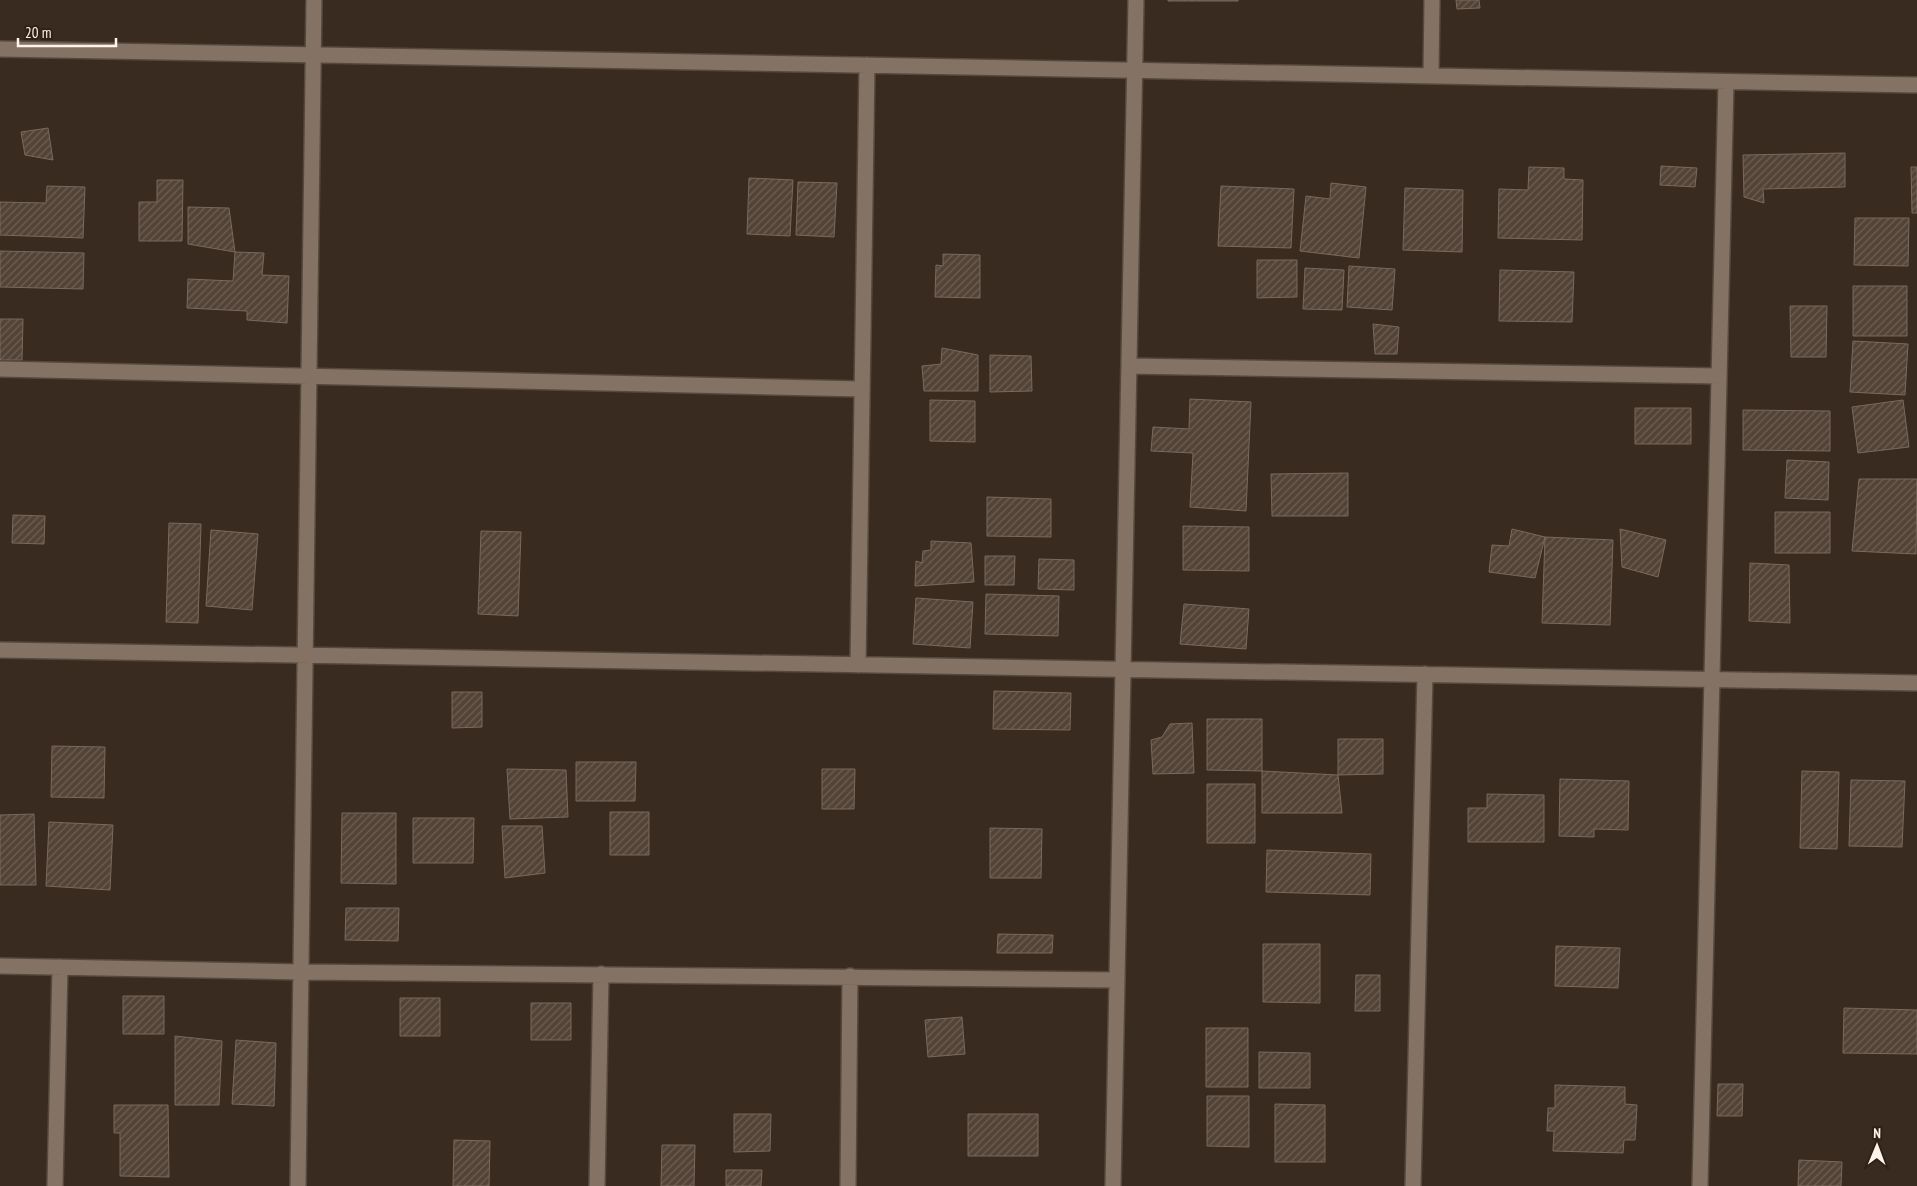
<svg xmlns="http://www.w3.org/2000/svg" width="1917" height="1186" font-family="'PT Sans Narrow',sans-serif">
<defs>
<pattern id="building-hatch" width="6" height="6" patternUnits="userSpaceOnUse" patternTransform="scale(1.25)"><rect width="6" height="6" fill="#534337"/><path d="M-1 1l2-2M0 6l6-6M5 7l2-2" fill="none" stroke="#6d5f54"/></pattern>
</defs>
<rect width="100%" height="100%" fill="#392b1f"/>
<path fill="url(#building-hatch)" stroke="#7a695c" d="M1168,0H1238V1H1168Z
M1456,0H1479L1480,8L1457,9Z
M48,128L53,160L25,155L21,132Z
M1845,153V187L1763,189L1764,203L1744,197L1743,155Z
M1661,166L1697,168L1695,187L1660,185Z
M1529,167L1564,168V179L1583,180L1582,240L1498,238L1499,189L1528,190Z
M1911,167H1917V213H1912Z
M749,178L793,180L790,236L747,234Z
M157,180H183L182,241H139V202H157Z
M798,182L837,183L834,237L796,235Z
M1331,183L1366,187L1359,258L1300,251L1306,196L1330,199Z
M47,186L85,187L83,238L0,235V202L46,203Z
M1221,186L1294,189L1291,248L1218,246Z
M1405,188L1463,190L1462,252L1403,250Z
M188,207L229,208L235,252L188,244Z
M1855,218H1909L1908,266L1854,265Z
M0,251L84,253L83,289L0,287Z
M235,252L264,253L262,275L289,276L287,323L247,320V311L187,308L188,279L233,281Z
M943,254L980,255V298L935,297L936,265L943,266Z
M1257,260H1297V297L1257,298Z
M1349,266L1395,269L1392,310L1347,307Z
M1305,268L1344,270L1342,310L1303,309Z
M1500,270L1574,272L1572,322L1499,321Z
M1853,286H1907V336H1853Z
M1790,306H1827L1826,357H1791Z
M0,319H23L22,360H0Z
M1373,324L1399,327L1397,354H1375Z
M1853,341L1908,344L1905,395L1850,392Z
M942,348L978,355V391H924L922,366L941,364Z
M990,355L1031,356L1032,391L990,392Z
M1190,399L1251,402L1246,511L1190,507L1193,453L1151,451L1153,427L1189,429Z
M930,400L975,401V442L930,441Z
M1903,400L1909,447L1858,453L1852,407Z
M1635,408H1691V444H1635Z
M1743,410L1830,411V451L1743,450Z
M1787,460L1829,462L1828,500L1785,498Z
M1348,473V516H1272L1271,474Z
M1859,479H1917L1916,554L1852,551Z
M987,497L1051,499V537L987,536Z
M1775,512H1830V553H1775Z
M13,515L45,516L44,544L12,543Z
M169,523L201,524L198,623L166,622Z
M1183,526L1249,527V571L1183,570Z
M1512,529L1545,537L1535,578L1489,572L1492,545L1509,546Z
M1620,529L1666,540L1658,577L1622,567Z
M211,530L258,534L252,610L206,606Z
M481,531L521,532L518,616L478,614Z
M1545,537L1613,540L1610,625L1542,623Z
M931,541L971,543L974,582L915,586L916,561L922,563L923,551L931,550Z
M985,556H1015L1014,585H985Z
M1039,559L1074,560V590L1038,589Z
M1750,563L1789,565L1790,623L1749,621Z
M986,594L1059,596L1058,636L985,634Z
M916,598L973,602L970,648L913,644Z
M1184,604L1249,609L1246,649L1180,644Z
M994,691L1071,693L1070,730L993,729Z
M452,692H482V727L452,728Z
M1207,719H1262V771L1207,770Z
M1192,723L1194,773L1153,774L1151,740L1162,737L1170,724Z
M1338,739H1383V774L1338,775Z
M52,746L105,747L104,798L51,797Z
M576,762H636L635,801H576Z
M507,769L566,770L568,817L510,819Z
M822,769H855L854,809H822Z
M1262,771L1338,775L1342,813H1262Z
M1802,771L1839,772L1837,849L1800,848Z
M1560,779L1629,781L1628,830L1594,829V837L1559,836Z
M1851,780L1905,781L1902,847L1849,846Z
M1207,784H1255V843H1207Z
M1487,794L1544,795V842H1468V808H1487Z
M610,812H649V855H610Z
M342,813H396V884L341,883Z
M34,814L36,885H0V815Z
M413,818H474L473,863H413Z
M49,822L113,825L110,890L46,886Z
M502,826H542L545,873L505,878Z
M990,828L1042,829L1041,878H990Z
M1267,850L1371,854L1370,895L1266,892Z
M346,908H399L398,941L345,940Z
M998,934L1053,935L1052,953H997Z
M1263,944H1320V1003L1263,1002Z
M1556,946L1620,948L1618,988L1555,986Z
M1356,975H1380V1011H1355Z
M123,996H164V1034H123Z
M400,998H440V1036H400Z
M531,1003H571V1040H531Z
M1844,1008L1917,1010V1054L1843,1053Z
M962,1017L965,1054L928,1057L925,1020Z
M1206,1028H1248V1087H1206Z
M175,1036L222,1041L219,1105H175Z
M236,1040L276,1043L274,1106L232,1104Z
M1259,1052L1310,1053V1088H1259Z
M1718,1084H1743L1742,1116H1717Z
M1555,1085L1625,1087V1104L1637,1105L1635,1140H1624L1623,1153L1553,1151L1554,1131H1547L1548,1108H1555Z
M1207,1096H1249V1147L1207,1146Z
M1275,1104L1325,1105V1162H1275Z
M114,1105H168L169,1177L120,1176V1133H114Z
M734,1114H771L770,1151L734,1152Z
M968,1114H1038V1156H968Z
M454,1140L490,1141L489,1186H453Z
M662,1145H695L694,1186H661Z
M1799,1160L1842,1162L1841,1186H1798Z
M726,1170H762L761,1186H726Z"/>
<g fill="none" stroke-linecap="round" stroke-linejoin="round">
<defs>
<path id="minor" d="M0,49L1917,85
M1431,76L1432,0
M1129,366L1719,376
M0,369L861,389
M0,650L1917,683
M858,665L867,65
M0,966L300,972L1117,980
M55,1186L60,967
M298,1186L314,0
M597,1186L601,974
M848,1186L850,976
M1113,1186L1136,0
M1413,1186L1425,674
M1700,1186L1726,82"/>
</defs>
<use href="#minor" stroke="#55493e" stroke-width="18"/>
<use href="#minor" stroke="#847265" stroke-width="15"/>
</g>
<g transform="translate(1877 1146) rotate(1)" stroke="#2f2116" stroke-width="4" paint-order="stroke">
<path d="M0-4L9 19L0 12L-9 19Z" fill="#fdf3eb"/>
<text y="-8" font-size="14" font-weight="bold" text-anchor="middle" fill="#fdf3eb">N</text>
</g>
<path d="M18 38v8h98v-8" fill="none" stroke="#fdf3eb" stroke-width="2.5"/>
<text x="25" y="38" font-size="15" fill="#fdf3eb" stroke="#2f2116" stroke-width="4" paint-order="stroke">20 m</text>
</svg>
